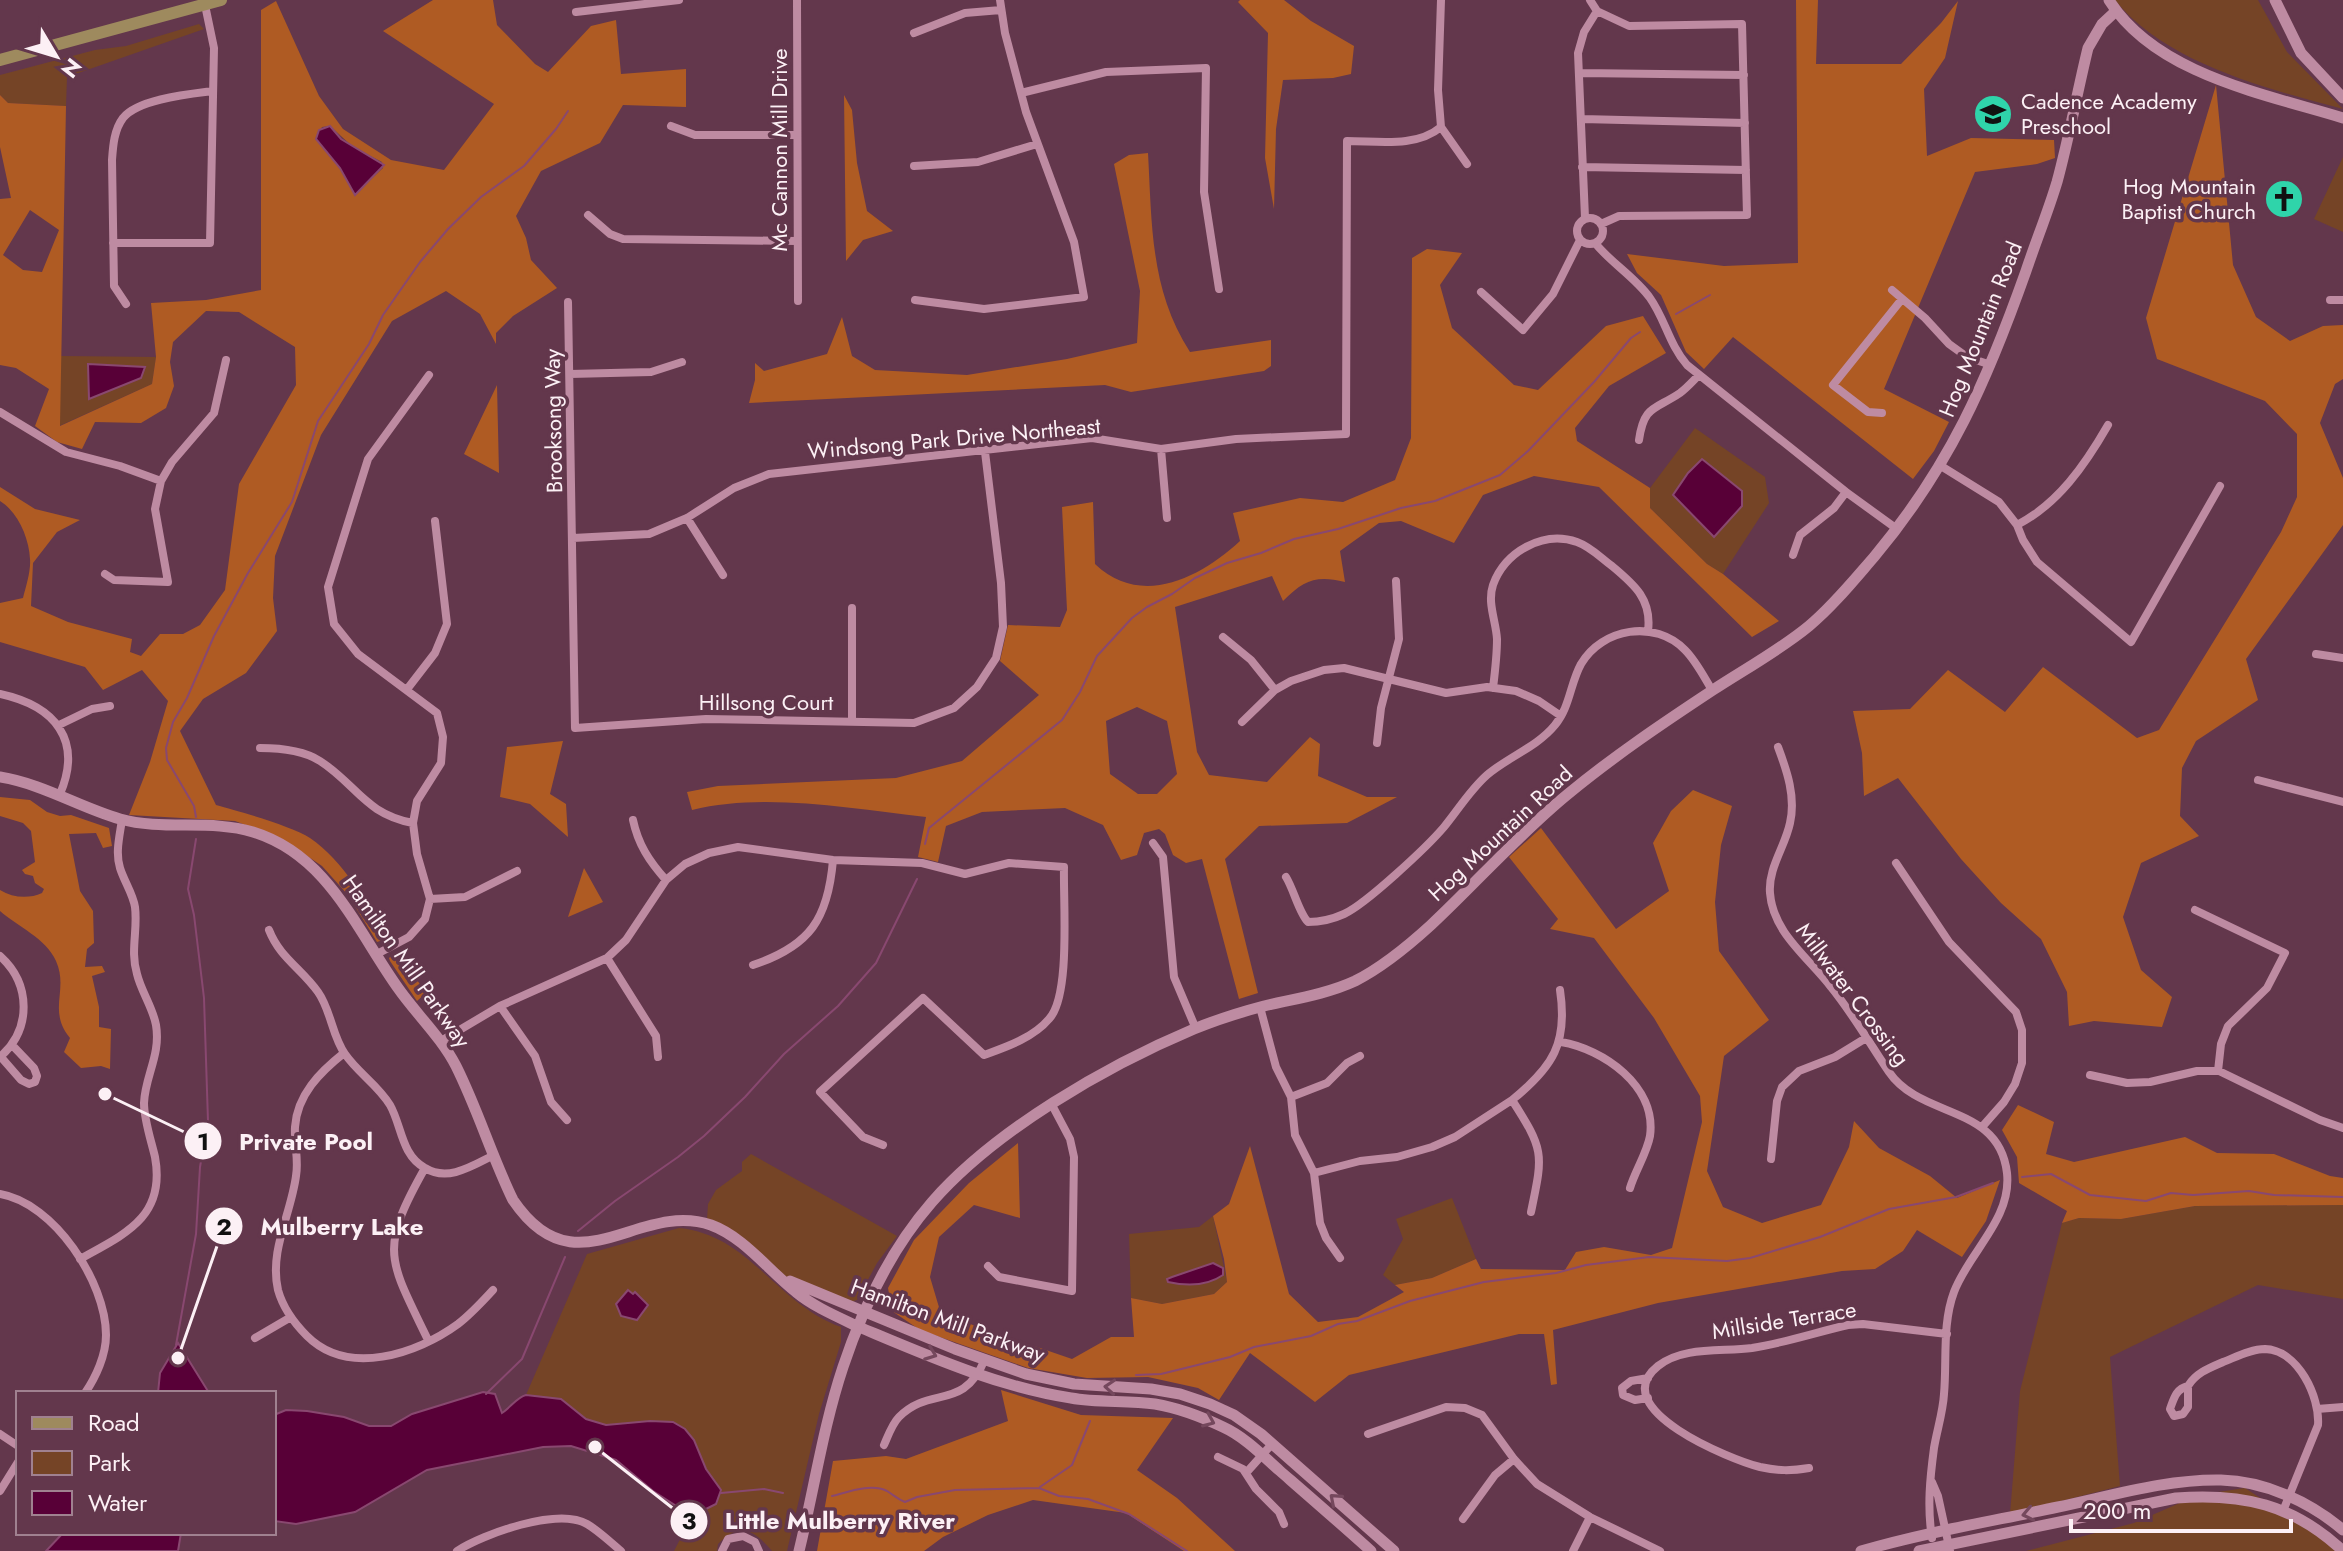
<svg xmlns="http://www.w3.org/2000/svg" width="2343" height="1551" font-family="Jost,sans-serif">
<rect width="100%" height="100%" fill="#63374c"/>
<path fill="#754426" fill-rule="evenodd" d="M2115,0H2258L2287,52L2343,109C2268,89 2165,63 2115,0Z
M199,24L204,29L67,77L66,106L8,103L0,95V75L95,50L126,46Z
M2343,157V232L2314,219Z
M60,356L156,357L152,384L59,426Z
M1695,428L1765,477L1769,503L1723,574L1707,564L1649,507L1650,488ZM1702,459L1741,491L1694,518Z
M751,1154L897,1236L877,1263L857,1300L848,1303L794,1282L707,1220L708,1204L716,1190L742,1171V1162Z
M1452,1198L1476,1259L1432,1278L1395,1285L1383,1275L1403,1239L1396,1219Z
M2343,1205V1299L2258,1285L2110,1357L2120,1486L2010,1514L2020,1391L2062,1223L2079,1218L2121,1219L2195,1206Z
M1213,1216L1227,1282L1214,1294L1162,1304L1131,1298L1129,1234L1199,1227Z
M679,1228C750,1235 775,1303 841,1327V1342L819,1414L787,1551H772C753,1529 740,1522 718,1544L717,1551H674L692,1516L716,1504L721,1491L706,1469L694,1440L685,1429L673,1422L650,1421L606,1425L586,1419L561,1399L526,1395L587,1254Z
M2245,1488L2341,1551H2026L2134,1523L2198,1495Z"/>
<path fill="#af5b23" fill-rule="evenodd" d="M433,0H493L497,25L535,64L548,72L591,26L616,20L621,74L686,69V107L623,105L600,143L541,171L516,216L526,238L531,260L557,288L513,316L496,333V344L480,314L446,291L392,321L321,435L275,556L273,598L277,631L246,673L203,699L180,731L216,805C238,811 292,826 310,838C344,861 365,902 387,935L386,939L377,942L348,895L322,866L282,839L235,821L129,815L150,762L168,701L142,670L103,690L85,667L0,642V603L23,598C26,586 31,571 30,559C29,538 18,512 0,501V487L35,509L80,520L57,532L33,563L31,606L68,622L132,639L130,652L141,656L160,634H183L200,625L225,590L239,484L296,385L295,347L239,312L206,311L173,342L170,362L174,386L166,408L141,423L95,422L82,449L57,442L35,426L49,389L16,368L0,365V199L11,198L0,147V95L8,103L66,106L60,426L152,384L156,357L151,303L206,300L261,290V10L276,1L319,96L343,129L391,160L444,170L494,104L383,31ZM330,126L353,147L382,162L383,168L355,194L340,168L316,139L322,127ZM30,210L59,230L42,272L23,270L3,255Z
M1240,0H1284L1311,21L1354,46L1351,74L1333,78L1283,80L1276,129L1274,209L1265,158L1268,33L1238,2Z
M1796,0H1818L1816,64H1901L1941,23L1958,1L1945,58L1924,89L1927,156L1971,138L2054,140L2055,158L2037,164L1975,172L1884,389L1949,422L1934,451L1913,479L1733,337L1704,369L1686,352L1661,295L1637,273L1627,254L1724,266L1798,263Z
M2216,85L2233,265L2256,317L2290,341L2323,326L2343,325V379L2335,384L2320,423L2343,478V525L2246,659L2258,700L2196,741L2182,768L2180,816L2199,836L2141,863L2123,917L2141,970L2172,997L2162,1027L2094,1021L2069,1026L2067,992L2041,939L2001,903L1961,859L1898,778L1864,796L1862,753L1853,711L1910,709L1948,670L2005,712L2043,667L2137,738L2159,730L2281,532L2297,497V434L2265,401L2157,359L2146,318Z
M844,95L852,110L857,163L867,211L893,231L863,240L846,261Z
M1148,153C1152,224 1150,290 1190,352L1271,340V366L1264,371L1131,392L1105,385L749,403L755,380V363L764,371L827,354L842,317L852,356L875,370L967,375L1067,359L1137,343L1140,291L1114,164L1129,155Z
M1427,249L1462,253L1440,285L1452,328L1514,385L1538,390L1606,326L1643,316L1666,353L1609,386L1575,428L1577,441L1650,488V508L1707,564L1723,574L1779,621L1752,637L1599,487L1534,476L1483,495L1454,543L1401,521L1379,523L1340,551L1345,582C1316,575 1304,580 1283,601L1272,576L1175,607L1197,752L1209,775L1267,782L1310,737L1320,744L1318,776L1367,797H1397L1347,823L1259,826L1225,859L1258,993L1239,999L1202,859L1186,863L1173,855L1165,834L1159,829L1144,833L1137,855L1121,860L1103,825L1065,808L982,812L946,826L938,862L918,857L926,817C852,809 765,792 692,810L687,792L718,786L896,778L962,761L1039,695L1000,661L1008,625L1060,627L1067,610L1062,507L1093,502L1095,564C1141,608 1200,578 1240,541L1233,513L1300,498L1343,502L1395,480L1411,438L1412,258ZM1137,707L1167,721L1177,774L1157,794H1138L1110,774L1106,721Z
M497,385L499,473L464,454Z
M563,741L550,794L566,804L568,837L530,804L500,797L507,747Z
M1693,790L1732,806L1721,845L1715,902L1719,951L1769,1020L1724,1056L1707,1171L1723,1207L1762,1223L1821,1205L1849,1147L1854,1121L1879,1148L1930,1176L1957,1198L2000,1180L1986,1221L1962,1257L1917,1230L1903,1251L1875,1269L1842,1271L1658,1303L1553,1330L1557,1384L1551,1385L1544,1334H1519L1349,1375L1315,1402L1250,1353L1219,1400L1198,1388L1148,1377L1087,1378L1028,1368L920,1330L892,1311L888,1288L914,1240L969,1183L1018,1143L1020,1218L974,1205L939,1237L930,1277L941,1314L1072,1359L1111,1337H1134L1131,1298L1162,1304L1214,1294L1227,1282L1224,1259L1213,1216L1229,1204L1250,1146L1289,1294L1318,1322L1358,1317L1404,1292L1395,1285L1432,1278L1476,1259L1481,1269L1565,1270L1576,1252L1604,1247L1651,1255L1672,1248L1702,1122L1700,1096L1654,1018L1594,938L1550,929L1558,919L1509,857L1541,828L1616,929L1669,891L1653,843L1671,811Z
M0,797L30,800L47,812L60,816L71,815L109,828L112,846L103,848L96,833L69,834L80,891L93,911L94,943L87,949L85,967L102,966L105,972L92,976L99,1007V1027L111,1029L110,1069L101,1066L81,1068L64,1052L70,1038C47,1010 69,990 56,961C46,938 18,927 0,911V890C13,898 29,899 42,893L44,889L35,883L33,876L25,874L22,870L35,862L31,831L23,823L0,816Z
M584,868L603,902L568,917Z
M397,951L426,993L417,1001L390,961L389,958Z
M2018,1105L2054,1122L2046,1154L2074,1162L2185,1137L2217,1153L2274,1154L2330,1176L2343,1178V1205L2195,1206L2121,1219L2079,1218L2062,1223L2067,1211L2019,1183L2017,1157L2002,1130Z
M1001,1390L1081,1415L1173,1418L1137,1470L1177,1498L1235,1551H1184L1126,1513L1033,1500L988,1515L943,1537L924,1551H817L833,1461L886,1456L906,1459L1008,1421Z"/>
<path fill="#580037" stroke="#894870" stroke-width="2" d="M330,126L341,139L384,165L355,195L340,168L316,139L319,130Z
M88,364L145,367L141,378L89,399Z
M1702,459L1742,491V506L1714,537L1673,495L1688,473Z
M1213,1263L1223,1268V1275C1207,1286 1186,1286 1168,1282L1167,1279L1172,1277Z
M628,1290L633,1294L635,1292L648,1305L637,1320L621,1316L616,1304Z
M178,1343L206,1388L209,1393H158L160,1373Z
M483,1392L495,1394L502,1413C510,1408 517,1397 526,1395L561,1399L586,1419L606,1425L650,1421L673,1422L685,1429L694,1440L706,1469L721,1490L716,1504L692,1516L653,1491L616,1460L571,1446L543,1447L427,1470L355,1512L296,1524L274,1521V1415L286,1410L307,1411L344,1417L369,1426H391L412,1414Z
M63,1533H181L178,1551H46Z"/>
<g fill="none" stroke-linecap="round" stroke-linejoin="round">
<path stroke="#894870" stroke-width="2" d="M1676,314L1710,295
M196,817L194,806L167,760L166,748L173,722L187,698L214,636L248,573L292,502L318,421L369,344L383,315L420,262L448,229L481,197L524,166L556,129L568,111
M925,844L929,828L1062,720L1080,692L1097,656L1132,618L1147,607L1172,594L1195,578L1227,563L1261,553L1294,539L1338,529L1401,508L1435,501L1500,475L1528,451L1594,382L1631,338L1640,332
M2022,1177L2051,1174L2090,1195L2146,1201L2171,1193L2193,1195L2249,1191L2274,1195L2343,1197
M578,1231L615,1201L678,1157L704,1136L745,1097L784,1054L838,1006L876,963L917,879
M176,1345L196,1234L200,1167L208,1121L204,998L194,915L188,889L196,839
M1136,1375L1161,1374L1230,1357L1254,1347L1311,1336L1338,1324L1357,1321L1410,1301L1484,1282L1556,1273L1586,1265L1649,1257L1727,1261L1750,1258L1820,1237L1889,1209L1956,1197L1993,1183
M486,1394L522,1359L565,1257
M1040,1487L1072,1465L1090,1421
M721,1493L764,1489L783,1493
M832,1496C848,1492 871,1483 887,1491C894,1495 897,1499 905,1502L917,1497L955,1490L1039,1488L1059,1496L1088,1499L1129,1514L1187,1551"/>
<path stroke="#be8ba2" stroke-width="8" d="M797,0L798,301
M1441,0L1438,90L1441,127L1467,164
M1597,11L1629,26L1742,24L1747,215L1619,216L1601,224
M576,12L679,0
M914,33L965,13L1001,10
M1580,73L1744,75
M1021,93L1106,72L1206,68L1204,192L1219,289
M1582,119L1745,123
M671,126L695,135H796
M914,166L978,162L1037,144
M1582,167L1746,170
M588,215L610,234L623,239L796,241
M1577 231a13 13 0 1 1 26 0a13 13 0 1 1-26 0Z
M1585,218L1578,53L1584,32L1597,11L1590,0
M113,243H210L214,48L205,5
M1595,243C1611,263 1635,277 1650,298C1665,319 1669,344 1687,365L1846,492L1897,529
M1892,290L1925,318L1949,344L1967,357L1991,365
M1481,292L1523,330L1553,294L1580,240
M915,300L984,309L1084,297L1074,242L1026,112L1005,33L1000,0
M2330,300H2343
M568,302L575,728L706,719L914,723L954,708L977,687L996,658L1003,627L1001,583L985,452
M126,304L114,286L112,160C113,146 114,130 123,118C138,99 190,94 213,91
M570,374L651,372L682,362
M0,412L66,452L120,466L161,481
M1882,413L1868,412L1833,385L1902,299
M1639,440C1644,405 1655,410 1680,393C1687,388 1693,381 1699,375
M1161,449L1167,518
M1941,466L1999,502L2017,525L2023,540L2037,562L2131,642L2220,486
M687,518L723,575
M2017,525C2058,504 2085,465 2108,425
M573,538L649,534L687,518L734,488L769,474L1092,438L1161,449L1236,439L1346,434L1347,141C1378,141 1416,148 1441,127
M1793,555L1800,535L1834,508L1846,492
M105,574L114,580L168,582L155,509L161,481L172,462L214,413L226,360
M1223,637L1251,660L1275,690
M2316,654L2343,658
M408,688L435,653L447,624L435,521
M1493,688C1495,672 1497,655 1497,639C1496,621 1487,603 1493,585C1505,552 1543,530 1577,542C1591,547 1601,558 1612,566C1635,585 1652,600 1648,631
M0,694C55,706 83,740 60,794
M852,720V608
M1242,722L1275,690L1291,681L1324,670L1344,668L1446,693L1487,687L1516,691L1539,701L1561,716
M59,725L92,709L110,706
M1377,743L1381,708L1399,639L1396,581
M1778,747C1787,771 1796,797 1790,823C1785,847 1768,868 1770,893C1773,933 1808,957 1831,987C1853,1014 1870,1044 1889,1072C1921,1119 1999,1104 2007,1173C2012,1219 1969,1252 1954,1292C1942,1324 1947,1361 1944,1394C1943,1412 1937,1430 1934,1448C1930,1478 1927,1507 1932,1538
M260,748C280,748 303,750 320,761C357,785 365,814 413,823
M2258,780L2343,802
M633,820C638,844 649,861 666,880
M1153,843L1163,857L1174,977L1196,1029
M1896,863L1949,942L2016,1012L2022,1030V1063L2015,1084L2004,1102L1982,1127
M1286,877C1294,890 1299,913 1308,922C1320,922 1333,919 1344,914C1366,904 1427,847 1444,827C1458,810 1470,790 1487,775C1508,757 1537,747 1555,725C1570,707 1570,684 1581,664C1602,628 1655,619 1685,650C1696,661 1704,677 1712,690
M430,899L465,897L517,871
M2195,910L2285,953L2267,988L2228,1026L2221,1044L2218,1071
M269,930C280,958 301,968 318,992C331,1010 332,1036 345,1054C358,1073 378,1085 390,1105C402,1126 401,1155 425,1168C448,1182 472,1166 494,1155
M377,954L409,937L425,919L430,899L417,854L413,823L417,801L441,763L443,737L437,713L358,654L334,624L328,587L368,459L429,375
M0,956C31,984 32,1029 0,1057
M607,958L656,1036L658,1057
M753,965C810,946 828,919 833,860
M500,1006L535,1056L551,1102L567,1120
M1260,1007L1276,1067L1291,1097L1295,1135L1314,1173L1320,1223L1326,1238L1340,1258
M441,1041L500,1006L607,958L626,940L666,880L685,864L709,853L738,847L833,860L922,863L965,874L1009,863L1064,867C1063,901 1071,996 1049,1019C1033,1038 1006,1047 984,1055L923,998L820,1092L863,1137L883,1145
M1561,1042C1603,1049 1657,1086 1650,1136C1647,1153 1635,1171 1630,1188
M344,1053C320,1072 297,1095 295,1127C294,1144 299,1160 296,1176C291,1214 269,1251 278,1290C283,1308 294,1323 307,1336C348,1377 417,1354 458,1324C471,1314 482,1302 493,1290
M1,1057L21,1080L29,1084L35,1082L37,1076L34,1068L13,1046
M2090,1075L2127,1083L2150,1082L2197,1071H2219L2320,1120L2343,1128
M1291,1097L1327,1083L1347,1063L1360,1056
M1512,1100C1553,1067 1568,1043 1560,990
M1771,1159L1777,1101L1782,1087L1799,1071L1835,1057L1866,1038
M425,1168C378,1251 389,1259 428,1340
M1314,1173L1360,1161L1397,1157L1432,1147L1455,1137L1512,1100C1545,1151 1543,1154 1531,1212
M0,1194C54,1203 106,1282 106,1335C106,1355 96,1377 85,1393
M80,1259C125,1234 166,1217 155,1157C151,1140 144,1120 144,1103C145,1076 161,1055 156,1025C153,1008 141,991 137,974C130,951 138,930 135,907C133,894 124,881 120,868C115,852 120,835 122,819
M988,1266L999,1277L1072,1291L1074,1157L1070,1139L1052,1105
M255,1338L291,1317
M1648,1378L1631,1381L1622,1388L1623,1395L1635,1400L1648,1398
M2188,1386C2196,1373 2209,1368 2223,1362C2236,1357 2251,1349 2265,1349C2298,1350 2320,1397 2318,1425L2283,1511
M2188,1386V1407L2183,1414L2174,1416L2170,1409C2174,1398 2176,1389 2188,1386Z
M2317,1409L2343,1407
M0,1434L18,1446
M1368,1434L1446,1407L1465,1408L1482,1415L1514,1459L1537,1484L1590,1517L1660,1551
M884,1445C888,1436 892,1424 899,1417C931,1385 963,1412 985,1359
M1218,1457L1243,1469L1256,1489L1279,1512L1284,1524
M1809,1468C1791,1471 1778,1471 1760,1467C1732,1460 1604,1409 1658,1366C1683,1346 1722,1352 1752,1348C1784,1343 1817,1332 1848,1325L1863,1324L1947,1334
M1246,1473L1272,1444
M1932,1482L1938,1496L1950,1551
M0,1491L18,1462
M1463,1519L1495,1475L1514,1459
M457,1551C483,1534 558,1507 587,1524C599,1531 610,1542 621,1551
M722,1551L728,1539L743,1536L755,1542L759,1551
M1573,1551L1590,1517"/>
<path stroke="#be8ba2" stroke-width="11" d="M2109,0C2155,74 2265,94 2343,118
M2275,0L2301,53L2343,98
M0,777C43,784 79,807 120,819C164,831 210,819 253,832C328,855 356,929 398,988C417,1015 441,1037 456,1066C478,1110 492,1157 513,1200C576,1293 637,1200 711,1225C744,1237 769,1271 796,1292C814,1307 838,1317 859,1327C926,1355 998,1387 1071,1398C1098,1403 1127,1400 1155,1404C1179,1408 1202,1417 1223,1427C1245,1437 1263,1456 1280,1471C1311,1498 1341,1524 1371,1551
M790,1281L955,1349L1026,1374L1074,1384L1151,1389L1180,1394L1210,1404L1234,1415L1261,1434L1394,1551
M799,1551C814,1490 823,1427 843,1367C863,1307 891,1249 932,1202C995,1130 1106,1066 1194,1029C1216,1020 1241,1012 1264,1006C1294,999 1327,994 1355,981C1383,967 1408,946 1431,925C1477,882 1519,834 1568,794C1614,756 1663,723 1713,690C1745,669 1780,650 1809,626C1833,606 1854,580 1874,557C1950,466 1987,381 2026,271C2036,241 2048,212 2057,182C2069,138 2077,93 2088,48L2102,24L2116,11
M1861,1551C1926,1532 1993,1521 2058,1507C2111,1496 2166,1479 2221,1480C2265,1481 2310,1502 2343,1530
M1919,1551L2176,1498C2242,1493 2293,1504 2343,1551"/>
<path stroke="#9e8a5e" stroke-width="12" d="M0,60L221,0"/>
</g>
<defs><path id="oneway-chevron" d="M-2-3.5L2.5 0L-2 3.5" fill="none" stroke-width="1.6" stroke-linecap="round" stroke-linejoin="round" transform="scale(2)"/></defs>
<g stroke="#75485d">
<use href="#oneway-chevron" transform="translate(931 1354) rotate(21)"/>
<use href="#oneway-chevron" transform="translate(1110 1387) rotate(-176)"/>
<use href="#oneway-chevron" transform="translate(1209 1421) rotate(23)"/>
<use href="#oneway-chevron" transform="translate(1335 1499) rotate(-139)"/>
<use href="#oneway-chevron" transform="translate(2028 1514) rotate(168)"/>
</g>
<defs>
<symbol id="school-disc" viewBox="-11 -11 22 22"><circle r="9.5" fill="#2fd4aa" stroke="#63374c"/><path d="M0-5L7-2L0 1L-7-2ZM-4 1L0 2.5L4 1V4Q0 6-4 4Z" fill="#111"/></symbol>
<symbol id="church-disc" viewBox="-11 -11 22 22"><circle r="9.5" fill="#2fd4aa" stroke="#63374c"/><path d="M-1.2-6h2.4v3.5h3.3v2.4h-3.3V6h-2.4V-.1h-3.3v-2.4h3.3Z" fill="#111"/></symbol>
</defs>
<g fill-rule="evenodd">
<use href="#school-disc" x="1971" y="92" width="44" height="44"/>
<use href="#church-disc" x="2262" y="177" width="44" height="44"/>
</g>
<g text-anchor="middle" stroke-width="7" stroke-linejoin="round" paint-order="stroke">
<g font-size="22" fill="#fcf0f5" stroke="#63374c" text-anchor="start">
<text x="2021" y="109">Cadence Academy<tspan x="2021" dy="25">Preschool</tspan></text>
<text x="2256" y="194" text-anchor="end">Hog Mountain<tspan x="2256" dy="25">Baptist Church</tspan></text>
</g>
<g font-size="22" fill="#fcf0f5" stroke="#63374c">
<text transform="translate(779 150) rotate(-90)" y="8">Mc Cannon Mill Drive</text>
<text transform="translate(1980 329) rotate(-68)" y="8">Hog Mountain Road</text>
<text transform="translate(553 421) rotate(-91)" y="8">Brooksong Way</text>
<text transform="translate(954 438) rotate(-5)" y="8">Windsong Park Drive Northeast</text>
<text x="766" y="710">Hillsong Court</text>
<text transform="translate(1500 833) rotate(-43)" y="8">Hog Mountain Road</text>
<text transform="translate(407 961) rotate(55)" y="8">Hamilton Mill Parkway</text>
<text transform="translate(1853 994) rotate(53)" y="8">Millwater Crossing</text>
<text transform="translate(948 1320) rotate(20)" y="8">Hamilton Mill Parkway</text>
<text transform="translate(1784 1320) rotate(-9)" y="8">Millside Terrace</text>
</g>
</g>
<path fill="none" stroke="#fcf0f5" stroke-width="3" d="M105 1094L203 1141M178 1358L224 1226M595 1447L689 1521"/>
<g fill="#fcf0f5" stroke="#63374c" stroke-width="3">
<circle cx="105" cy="1094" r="8"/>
<circle cx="178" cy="1358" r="8"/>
<circle cx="595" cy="1447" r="8"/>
<circle cx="203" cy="1141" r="20"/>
<circle cx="224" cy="1226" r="20"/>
<circle cx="689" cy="1521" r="20"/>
</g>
<g font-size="24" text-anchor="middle" font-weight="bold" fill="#111">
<text x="203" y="1150">1</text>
<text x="224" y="1235">2</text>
<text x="689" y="1529">3</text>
</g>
<g font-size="24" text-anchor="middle" font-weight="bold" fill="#fcf0f5" stroke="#63374c" stroke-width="7" stroke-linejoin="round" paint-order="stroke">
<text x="306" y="1150">Private Pool</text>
<text x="342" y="1235">Mulberry Lake</text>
<text x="840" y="1529">Little Mulberry River</text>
</g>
<rect x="16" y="1391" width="260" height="144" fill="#63374c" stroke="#a08190" stroke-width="2"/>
<rect x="32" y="1417" width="40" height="12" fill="#9e8a5e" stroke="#a08190" stroke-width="2"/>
<text x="88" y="1431" font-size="24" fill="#fcf0f5">Road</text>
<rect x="32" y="1451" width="40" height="24" fill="#754426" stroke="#a08190" stroke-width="2"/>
<text x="88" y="1471" font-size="24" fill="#fcf0f5">Park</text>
<rect x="32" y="1491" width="40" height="24" fill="#580037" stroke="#a08190" stroke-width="2"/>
<text x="88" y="1511" font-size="24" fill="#fcf0f5">Water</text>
<g transform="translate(56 56) rotate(128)" stroke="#63374c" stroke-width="6" paint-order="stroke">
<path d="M0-6L14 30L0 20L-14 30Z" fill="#fcf0f5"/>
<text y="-12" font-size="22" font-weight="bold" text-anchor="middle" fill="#fcf0f5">N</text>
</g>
<path d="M2071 1519v12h220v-12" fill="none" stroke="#fcf0f5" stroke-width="4"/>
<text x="2083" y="1519" font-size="24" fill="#fcf0f5" stroke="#63374c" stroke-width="6" paint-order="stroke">200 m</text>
</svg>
